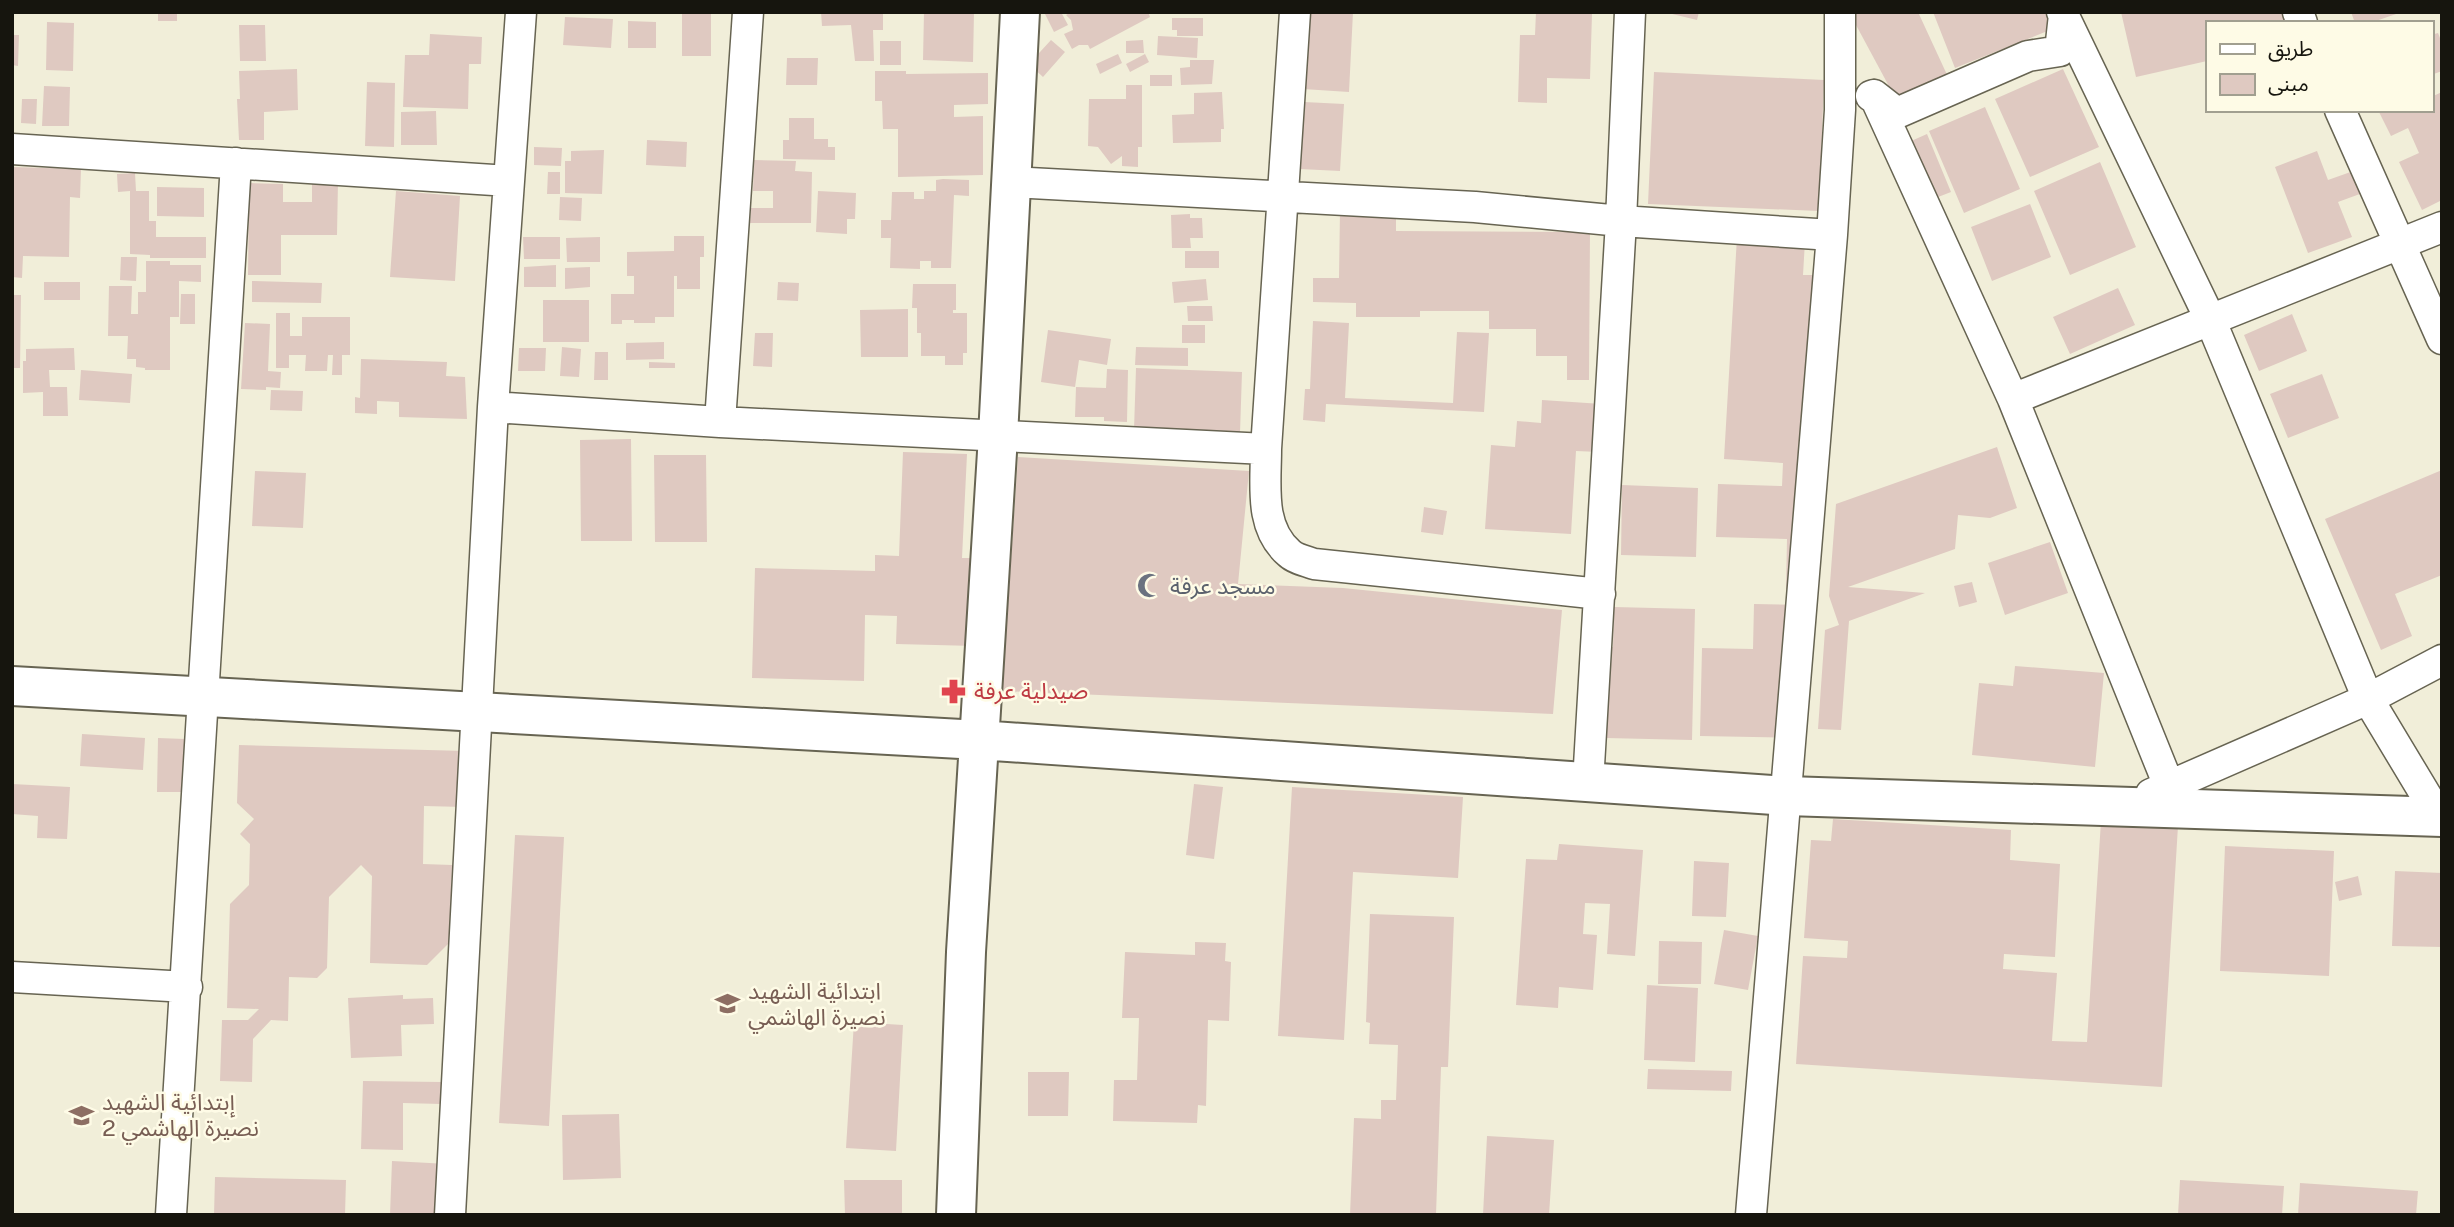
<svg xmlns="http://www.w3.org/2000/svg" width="2454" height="1227" font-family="'Public Sans','Noto Sans Arabic',sans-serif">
<rect width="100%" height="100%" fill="#f1eed9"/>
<path fill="#dfc9c1" d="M158,12H177V21H158Z
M682,12H711V56H682Z
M821,12H883V30H873L874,61H855L851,25L822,26Z
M924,12H974L973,62L923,60Z
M1049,12H1061L1068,25L1054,32L1045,14Z
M1071,12H1148L1150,17L1090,49L1088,45H1079L1072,49L1064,34L1073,30L1071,20L1066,15Z
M1308,12H1353L1349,92L1303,89Z
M1536,12L1592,14L1590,79L1547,78V103L1518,102L1520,35H1535Z
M1664,12H1699L1697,20Z
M1849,12H1918L1949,79L1898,103Z
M1933,12H2048L2055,28L1955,68Z
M2121,12H2286L2288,23H2207V61L2136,77Z
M2351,12H2399V13L2370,23H2355Z
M565,17L613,19L611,48L563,45Z
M1172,18H1203V36H1177V30H1172Z
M628,21L656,22V48H628Z
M47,22L74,23L73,71L46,70Z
M239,25H265L266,61H240Z
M2438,33L2442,43V71L2431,75V35Z
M430,34L482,37L481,64H469L468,109L403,107L405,55H429Z
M12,35H19L18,66L12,65Z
M1158,36L1198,38L1197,58L1157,55Z
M1051,40L1065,52L1043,77L1029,64Z
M1143,40L1144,53H1126V41Z
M880,41H901V65H880Z
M1118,54L1122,63L1100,74L1096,64Z
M1145,54L1149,62L1130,72L1126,64Z
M787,58H818L817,85H786Z
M1190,60H1214L1212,84L1181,85L1180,68L1190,67Z
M297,69L298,110L264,112V140H239L237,99H240L239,71Z
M2063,69L2099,147L2030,177L1995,99Z
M875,71H906V74L988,73V104L954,105V117L983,116V175L898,177V129H883L882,101H875Z
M1654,72L1824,80L1819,211L1648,204Z
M1150,75H1172V86H1150Z
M367,82L395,83L394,147L365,146Z
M1126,85H1142V147H1138V167L1122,166V156L1111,164L1098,147L1088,146L1089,99H1126Z
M44,86L70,87L69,126H42Z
M1222,92L1224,129H1221V142L1173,143L1172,115L1194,114V93Z
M2442,92V200L2422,210L2399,162L2419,153L2408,128L2391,136L2378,110H2431V97Z
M22,99H37L36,124L21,123Z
M1304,102L1344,104L1340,171L1300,169Z
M1985,107L2020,189L1964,213L1929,131Z
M436,111L437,145H401V112Z
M789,118H814V139H828V147H835V160L783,159V140H789Z
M1927,134L1951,192L1933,199L1909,142Z
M647,140L687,142L686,167L646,165Z
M534,147L562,148L561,166L534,165Z
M604,150L602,194L565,193V161H571V151Z
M2317,151L2328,180L2359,169L2368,191L2338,202L2352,237L2308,253L2275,167Z
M754,160L796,161L795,171L812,172L811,223H750L751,208H773V191H753Z
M2100,162L2136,247L2070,275L2034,191Z
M12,167L81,169L80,198L70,197L69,257L23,256L22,278L12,277Z
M548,172H560V194H547Z
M135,173L136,191H149V221H156V237H206V258H150V255L130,254V191L118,192L117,174Z
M943,179L969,180V196L954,195L951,268H931V261H920V269L890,268L891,238H881V220H891L892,192H914V199H924V191H936V180Z
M312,181H338L337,235H281V275H248L249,183L283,184V202H312Z
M157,187L204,188V217L157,216Z
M396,191L460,196L455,281L390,277Z
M818,191L856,193L855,219H847V234L816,232Z
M560,197L582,198L581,221L559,220Z
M2030,204L2051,257L1992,281L1971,227Z
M1340,211H1396V231L1590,232L1589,380H1567V356H1536V329H1489V311H1420V317H1356V303L1313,302V278H1339Z
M1190,214V218H1202L1203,238H1190L1191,248H1172L1171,215Z
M674,236H704V257H700V289H677V276H674V317H655V323H634V320H622V324H611V294H634V276H627V252L674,251Z
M523,237H560V259H524Z
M600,237V262H567L566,238Z
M1737,237L1805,241L1803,275H1814L1802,590L1786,589L1787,539L1716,537L1718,484L1782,486L1783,463L1724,459Z
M1185,251H1219V268H1185Z
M121,257H137L136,281L120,280Z
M146,261H170V265H201V282L179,281V317H170V370H145V368L136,367V359H127L128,336H108L109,286H132L131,314H138V292H146Z
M556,265V287H524V267Z
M590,267V287L565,289V268Z
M1206,279L1208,300L1174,303L1172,282Z
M252,281L322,283L321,303L252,302Z
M44,282H80V300H44Z
M778,282L799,283L798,301L777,300Z
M913,284H956V310H953V313H967V353H963V365H945V356H921V333H917V308H912Z
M2118,288L2135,325L2070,354L2053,317Z
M181,294H195V324H180Z
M12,295H21L20,368H12Z
M543,300H589V342H543Z
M1187,306H1212L1213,321H1188Z
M908,309V357H861L860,310Z
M276,313H290V336H302V317H350V355H342V375H332L333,355H328L327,371H305L306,355H289V368H276Z
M2292,314L2307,351L2259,371L2244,335Z
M1313,321L1349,323L1345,398L1453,403L1457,332L1489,333L1484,412L1326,404L1325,422L1303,420L1305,389H1310Z
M245,323L270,324L268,371L281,372L280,388L266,387V390L241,389Z
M1182,325H1205V343H1182Z
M1048,330L1111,339L1107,365L1079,360L1075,387L1041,382Z
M755,333H773L772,367L753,366Z
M664,342V359L626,360V343Z
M562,347L581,349L579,377L560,376Z
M1136,347L1188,348V366L1135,365Z
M74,348L75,370H49L50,387H67L68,416H43V392L23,393V361H26V349Z
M519,348H546L545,371H518Z
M595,352H608V380H594Z
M361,359L447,362L446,376L465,377L467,419L399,417V402L377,401V414L355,413V397L360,398Z
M649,362L675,363V368H649Z
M1136,368L1242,372L1240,433L1134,430Z
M1107,369L1128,370L1127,422L1104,421V417H1075L1076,387L1106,388Z
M81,370L132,374L130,403L79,400Z
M2322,374L2339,418L2288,438L2270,394Z
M271,390L303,391L302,411L270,410Z
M1542,400L1602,404L1599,452L1576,451L1571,534L1485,529L1491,445L1515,447L1517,421L1541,423Z
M631,439L632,541H581L580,440Z
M1997,447L2017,508L1990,518L1958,515L1955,549L1848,587L1925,593L1849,621L1841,730L1818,729L1825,630L1839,625L1829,596L1836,504Z
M903,452L967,454L962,558H978L975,646L896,644L897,616L865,615L864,681L752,678L755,568L875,571V555L899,556Z
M654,455H706L707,542H655Z
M1018,457L1249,471L1238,584L1343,588L1562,610L1553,714L1002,691Z
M2442,470V575L2395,594L2412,636L2381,650L2325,519Z
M255,471L306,473L303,528L252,526Z
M1622,485L1698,488L1696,557L1621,555Z
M1424,507L1447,511L1443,535L1421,532Z
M2050,542L2068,593L2005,615L1988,563Z
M1972,582L1977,602L1959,607L1954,586Z
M1754,604L1802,605L1799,738L1700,736L1702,648L1753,649Z
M1614,607L1695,609L1692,740L1606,738L1609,647H1613Z
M2015,666L2104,673L2095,767L1972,755L1979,683L2013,686Z
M82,734L145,738L143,770L80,766Z
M158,738L185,739L184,792H157Z
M239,745L466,751L464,807L424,806L423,864L452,865L450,942L427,965L370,963L372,876L361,865L329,897L327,968L317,978L289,977L288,1021L271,1020L253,1039L252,1082L220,1081L222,1020H248L259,1009L227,1008L230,904L249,885L250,844L240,834L254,819L237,803Z
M12,784L70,787L67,839L37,838L38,816L12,814Z
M1194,784L1223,787L1214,859L1186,855Z
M1292,787L1463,797L1458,878L1353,872L1344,1040L1278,1036Z
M1833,819L2011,830L2010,860L2060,864L2055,957L2004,954L2003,969L2057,973L2052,1041L2087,1042L2101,821L2178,826L2162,1087L1796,1064L1803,956L1847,958L1848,941L1804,938L1811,840L1831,841Z
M515,835L564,837L549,1126L499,1123Z
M1559,844L1643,850L1635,956L1607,954L1610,904L1585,903L1583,934L1597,935L1593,990L1559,987L1558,1008L1516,1005L1526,859L1557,860Z
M2225,846L2334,851L2329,976L2220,971Z
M1694,861L1729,863L1726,917L1692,916Z
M2395,871L2442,873V947L2392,946Z
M2358,876L2362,895L2339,901L2335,882Z
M1370,914L1454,917L1448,1067H1441L1436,1215H1350L1354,1118L1381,1119V1100H1396L1398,1045L1369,1044L1370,1023L1366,1022Z
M1724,930L1758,936L1748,990L1714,984Z
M1659,941L1702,942L1701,984H1658Z
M1195,942L1226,943L1225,961L1231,962L1229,1021L1208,1020L1206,1106L1198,1105L1197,1123L1113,1121L1114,1080H1137L1139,1018H1122L1125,952L1195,955Z
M1647,985L1698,988L1695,1062L1644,1060Z
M403,995V999L433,998L434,1024L401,1025L402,1056L351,1058L348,998Z
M854,1022L903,1025L896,1151L846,1148Z
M1648,1069L1732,1071L1731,1091L1647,1089Z
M1028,1072H1069L1068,1116H1028Z
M363,1081L441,1082V1104L403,1103V1150L361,1149Z
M619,1114L621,1178L563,1180L562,1115Z
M1487,1136L1554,1140L1549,1215H1483Z
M392,1161L448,1164L446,1200L435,1199V1215H390Z
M215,1177L346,1180L345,1215H214Z
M844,1180H902V1215H845Z
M2180,1180L2284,1186L2282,1215H2178Z
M2300,1183L2418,1191L2416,1215H2298Z"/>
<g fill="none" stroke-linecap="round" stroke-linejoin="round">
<defs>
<path id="street" d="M1295,12L1266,449C1266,485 1259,527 1289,553C1295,559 1306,561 1314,564L1600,594
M2062,12L2210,319L2368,699L2439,817
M2298,12L2302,23
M1874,95L2013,399L2169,786
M1871,96L1874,95L1897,113L2028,56L2060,51L2064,15
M2340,110L2442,339
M12,149L509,181
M1012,182L1475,207L1621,221L1832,235
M2013,399L2442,227
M493,407L720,422L1266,449
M720,422L748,12
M1588,783L1621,221L1630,12
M2151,794L2368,699L2442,660
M12,977L187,987
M171,1215L236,163
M450,1215L493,407L521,12
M1751,1215L1832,235L1840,110V12"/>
<path id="secondary" d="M12,686L979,740L1787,796L2442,817
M956,1215L966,952L998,436L1020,12"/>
</defs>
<use href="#street" stroke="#676452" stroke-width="33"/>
<use href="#secondary" stroke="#676452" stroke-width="42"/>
<use href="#street" stroke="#fff" stroke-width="30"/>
<use href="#secondary" stroke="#fff" stroke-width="38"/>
</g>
<defs>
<symbol id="mosque-bare" viewBox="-9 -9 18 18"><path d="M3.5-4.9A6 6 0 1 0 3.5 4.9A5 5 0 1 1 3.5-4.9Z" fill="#6b7280" stroke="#fefbe6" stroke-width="2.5" paint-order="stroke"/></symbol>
<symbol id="pharmacy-bare" viewBox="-9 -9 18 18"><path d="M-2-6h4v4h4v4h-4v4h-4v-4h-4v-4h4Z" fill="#e0444e" stroke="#fefbe6" stroke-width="2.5" paint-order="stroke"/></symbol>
<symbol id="school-bare" viewBox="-9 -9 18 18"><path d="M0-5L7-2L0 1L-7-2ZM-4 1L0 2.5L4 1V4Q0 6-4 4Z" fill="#8d6e63" stroke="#fefbe6" stroke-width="2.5" paint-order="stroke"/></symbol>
</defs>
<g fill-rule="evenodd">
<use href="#mosque-bare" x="1132" y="568" width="35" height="35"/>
<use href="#pharmacy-bare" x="936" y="674" width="35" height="35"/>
<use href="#school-bare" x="710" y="986" width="35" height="35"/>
<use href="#school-bare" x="64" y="1098" width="35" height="35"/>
</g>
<g text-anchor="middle" stroke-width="5" stroke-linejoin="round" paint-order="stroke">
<g font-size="23" fill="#5b616d" stroke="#fefbe6" text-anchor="start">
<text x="1170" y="594">مسجد عرفة</text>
</g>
<g font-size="23" fill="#be3a42" stroke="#fefbe6" text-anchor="start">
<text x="974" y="699">صيدلية عرفة</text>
</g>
<g font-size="23" fill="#785e54" stroke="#fefbe6" text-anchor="start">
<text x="748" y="999">ابتدائية الشهيد<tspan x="748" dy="26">نصيرة الهاشمي</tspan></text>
<text x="102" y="1110">إبتدائية الشهيد<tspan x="102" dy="26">نصيرة الهاشمي 2</tspan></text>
</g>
</g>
<rect width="2454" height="1227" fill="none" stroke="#16150e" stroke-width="28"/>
<rect x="2206" y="21" width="228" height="91" fill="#fefbe6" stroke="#a19f90" stroke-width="2"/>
<rect x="2220" y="44" width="35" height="10" fill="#ffffff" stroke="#a19f90" stroke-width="2"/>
<text x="2268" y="56" font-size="21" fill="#16150e">طريق</text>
<rect x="2220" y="74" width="35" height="21" fill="#dfc9c1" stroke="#a19f90" stroke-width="2"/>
<text x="2268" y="91" font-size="21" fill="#16150e">مبنى</text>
</svg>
